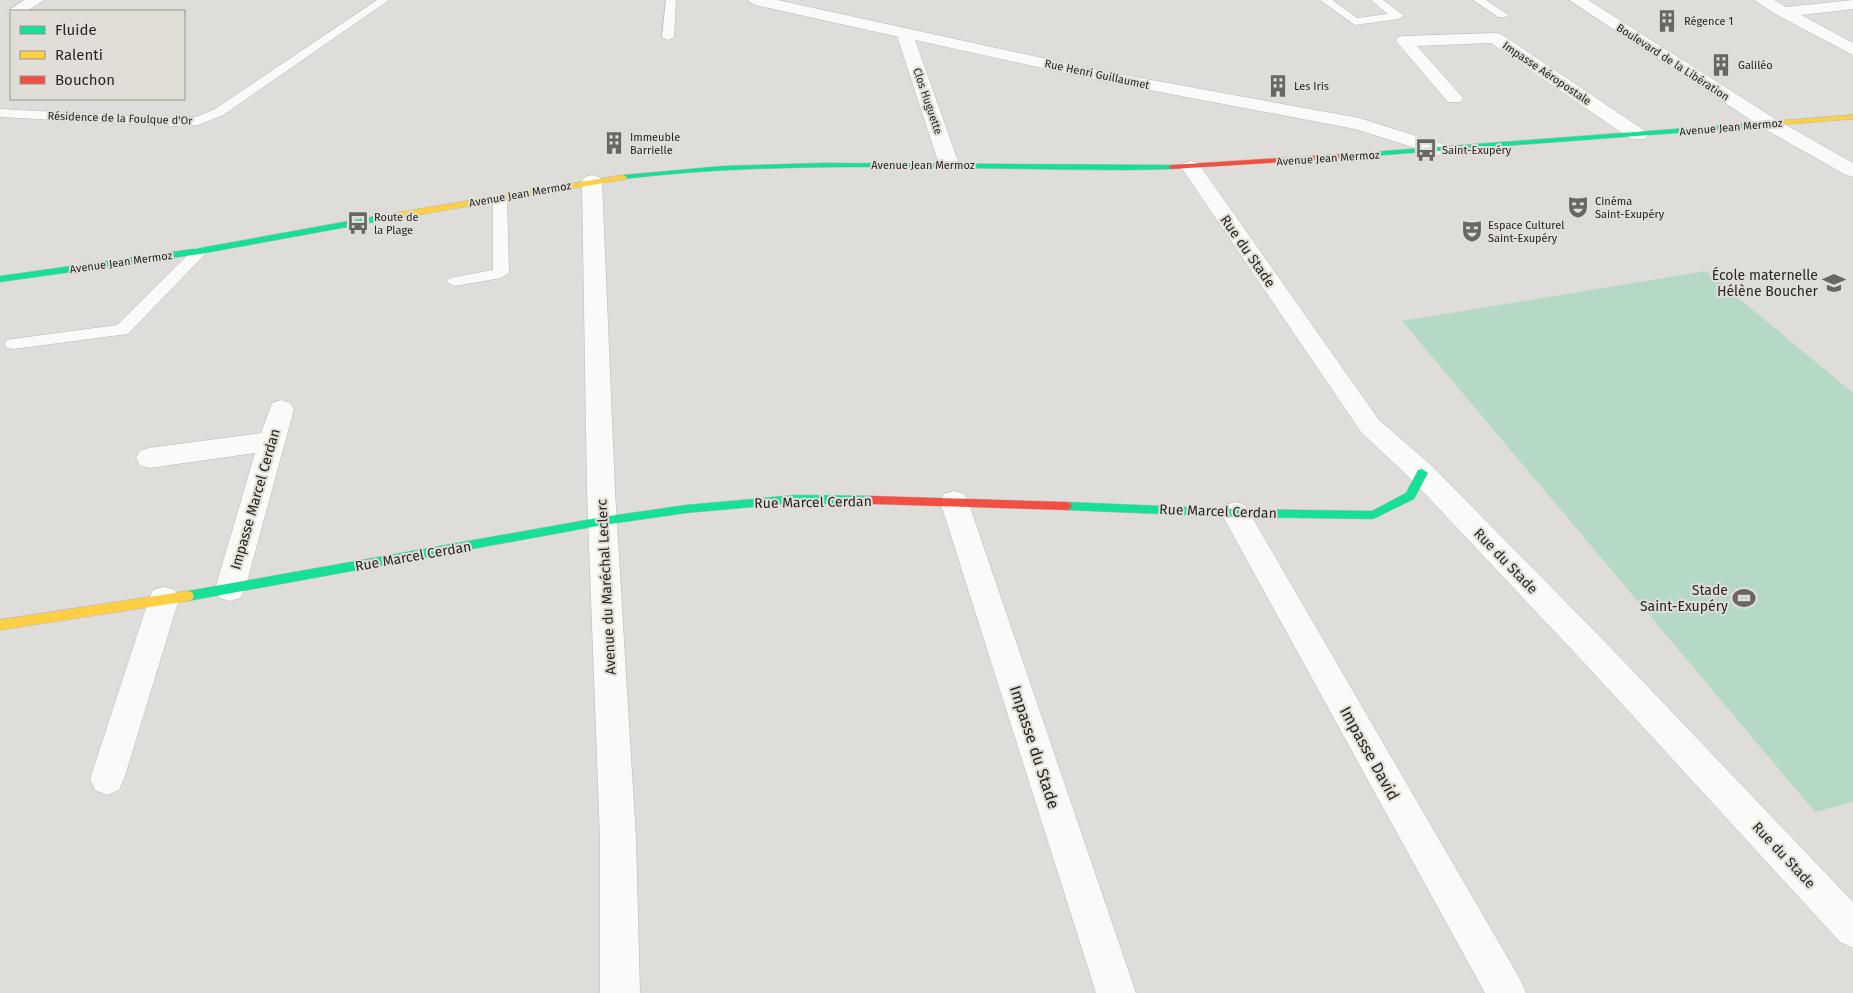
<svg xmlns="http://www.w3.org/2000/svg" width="1853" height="993" font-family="'Fira Sans',sans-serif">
<rect width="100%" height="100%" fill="#dfddd9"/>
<path fill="#b6d9c6" d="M1706,271L1853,393V802L1815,812L1402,321Z"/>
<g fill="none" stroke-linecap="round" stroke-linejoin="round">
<defs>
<path id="lane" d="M377,0H389L223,115L198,125L172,126L0,117V109L172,118L196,117L215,109Z
M666,0H676L674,37L668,40L662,37Z
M1320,0H1332L1357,18L1388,14L1371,0H1383L1404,16L1398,19L1355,25Z
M1473,0H1486L1508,15L1506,17H1498Z
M500,194L507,198L509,273L501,278L455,286L450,284L447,281L450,278L493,270V198Z
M200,247L207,251L205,254L128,334L13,349L7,348L5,344L7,340L13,339L117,325L195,248Z"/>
<path id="street" d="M24,0H44L27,11H11L10,14L8,11Z
M747,0H777L1097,70L1359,118L1445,145L1448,149L1445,153L1438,155L1355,129L1097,80L915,40L959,164L956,168H942L939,164L898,39L899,37L755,5Z
M1569,0H1588L1777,120L1853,163V177L1846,175L1763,128Z
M1754,0H1774L1786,7L1853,0V9L1801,15L1853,43V55L1777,15Z
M1495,33L1501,34L1645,131L1648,135L1645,139H1631L1491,43L1417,46L1463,98L1460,102H1448L1396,41L1398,37L1404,36Z
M1191,161L1198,163L1379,420L1432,466L1611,648L1853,902V948L1840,942L1589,668L1412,480L1361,432L1181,167L1184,163Z
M592,175L599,177L602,181L615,491L636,839L640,993H600V839L587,491L582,181L585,177Z
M281,400L290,403L294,409L245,589L240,598L230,601L220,598L215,589L255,453L149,468L140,465L136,458L140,451L149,448L261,433L272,403Z
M954,491L964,494L968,501L1136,993H1096L940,501L944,494Z
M1235,502L1245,505L1520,979L1526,993H1485L1221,513L1225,505Z
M164,587L175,590L179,599L124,779L119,790L107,795L95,790L90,779L149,599L153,590Z"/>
<path id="fast" d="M1753,123H1756V127L1358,157L1354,155L1358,153Z
M823,163L1172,165L1176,167L1172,169L1128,170C960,170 790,159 623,179L619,177L623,175L723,166Z
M377,216L381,219L380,221L200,254L0,282V276L200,248Z
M1422,469L1428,473L1414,499L1373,519L1235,517L1066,510L1062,509L1060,506L1062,503L1066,502L1235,509L1372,511L1406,493L1418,470Z
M796,495L873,496L877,497L879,500L877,503L873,504L796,503L686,513L603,525L188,601L184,600L182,596L184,592L188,591L603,517L686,505Z"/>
<path id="slow" d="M1853,115V119L1753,127L1749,125L1753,123Z
M623,175L627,177L626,179L377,222L373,219L377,216Z
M188,591L192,592L194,596L192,600L188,601L0,630V620Z"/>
<path id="jam" d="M1358,153L1362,155L1361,157L1172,169L1168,167L1172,165Z
M873,496L1066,502L1070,503L1072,506L1070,509L1066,510L873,504L869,503L867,500L869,497Z"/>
</defs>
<use href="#lane" stroke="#bbbab6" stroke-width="1"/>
<use href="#street" stroke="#bbbab6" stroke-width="1"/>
<use href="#fast" stroke="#bbbab6" stroke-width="1"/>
<use href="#slow" stroke="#bbbab6" stroke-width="1"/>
<use href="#jam" stroke="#bbbab6" stroke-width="1"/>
<use href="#lane" fill="#fafaf9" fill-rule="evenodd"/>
<use href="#street" fill="#fafaf9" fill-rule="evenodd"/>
<use href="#fast" fill="#16e098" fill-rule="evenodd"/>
<use href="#slow" fill="#ffcf43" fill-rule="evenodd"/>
<use href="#jam" fill="#f24e42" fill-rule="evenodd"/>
</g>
<defs>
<symbol id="building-bare" viewBox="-9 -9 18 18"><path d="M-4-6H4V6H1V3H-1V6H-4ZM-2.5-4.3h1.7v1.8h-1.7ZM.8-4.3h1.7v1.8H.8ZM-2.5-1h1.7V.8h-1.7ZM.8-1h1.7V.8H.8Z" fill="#686764" stroke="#e1ded7" stroke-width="2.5" paint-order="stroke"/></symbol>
<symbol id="bus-bare" viewBox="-9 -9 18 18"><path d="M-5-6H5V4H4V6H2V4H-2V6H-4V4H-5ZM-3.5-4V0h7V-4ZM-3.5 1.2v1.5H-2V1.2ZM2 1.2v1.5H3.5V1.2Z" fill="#686764" stroke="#e1ded7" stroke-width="2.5" paint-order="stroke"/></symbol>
<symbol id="theatre-bare" viewBox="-9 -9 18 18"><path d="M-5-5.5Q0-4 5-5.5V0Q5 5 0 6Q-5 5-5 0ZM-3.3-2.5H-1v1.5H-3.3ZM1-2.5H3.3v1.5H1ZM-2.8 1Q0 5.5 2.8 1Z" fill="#686764" stroke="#e1ded7" stroke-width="2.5" paint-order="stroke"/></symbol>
<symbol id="school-bare" viewBox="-9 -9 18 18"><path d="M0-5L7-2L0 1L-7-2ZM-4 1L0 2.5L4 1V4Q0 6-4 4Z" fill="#686764" stroke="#e1ded7" stroke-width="2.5" paint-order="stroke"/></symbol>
<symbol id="stadium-bare" viewBox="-9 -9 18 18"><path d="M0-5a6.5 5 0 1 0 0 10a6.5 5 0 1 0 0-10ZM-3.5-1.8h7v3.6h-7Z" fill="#686764" stroke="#e1ded7" stroke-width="2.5" paint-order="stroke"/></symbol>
</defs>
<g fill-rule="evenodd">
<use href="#building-bare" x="1651" y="5" width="32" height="32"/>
<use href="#building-bare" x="1705" y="49" width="32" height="32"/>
<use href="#building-bare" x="1262" y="70" width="32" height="32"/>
<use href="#building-bare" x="598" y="127" width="32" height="32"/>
<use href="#bus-bare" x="1410" y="134" width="32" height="32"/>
<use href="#theatre-bare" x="1562" y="191" width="32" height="32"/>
<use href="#bus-bare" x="342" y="207" width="32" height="32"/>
<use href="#theatre-bare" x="1456" y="215" width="32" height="32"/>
<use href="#school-bare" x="1818" y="267" width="32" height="32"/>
<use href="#stadium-bare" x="1728" y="582" width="32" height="32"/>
</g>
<g text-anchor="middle" stroke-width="4" stroke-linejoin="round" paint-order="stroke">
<g font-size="11" fill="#282725" stroke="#e1ded7" text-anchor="start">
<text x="1684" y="25">Régence 1</text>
<text x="1738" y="69">Galiléo</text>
<text x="1294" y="90">Les Iris</text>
<text x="630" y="141">Immeuble<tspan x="630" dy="13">Barrielle</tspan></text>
<text x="1442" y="154">Saint-Exupéry</text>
<text x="1595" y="205">Cinéma<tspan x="1595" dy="13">Saint-Exupéry</tspan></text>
<text x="374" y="221">Route de<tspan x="374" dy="13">la Plage</tspan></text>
<text x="1488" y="229">Espace Culturel<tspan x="1488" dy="13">Saint-Exupéry</tspan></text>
</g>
<g font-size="11" fill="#282725" stroke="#e1ded7">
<text transform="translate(1673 62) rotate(33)" y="4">Boulevard de la Libération</text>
<text transform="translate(1547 73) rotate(34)" y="4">Impasse Aéropostale</text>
<text transform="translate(1097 74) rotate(12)" y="4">Rue Henri Guillaumet</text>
<text transform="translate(928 101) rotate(71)" y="4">Clos Huguette</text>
<text transform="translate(120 118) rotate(2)" y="4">Résidence de la Foulque d'Or</text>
<text transform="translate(1731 127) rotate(-5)" y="4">Avenue Jean Mermoz</text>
<text transform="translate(1328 158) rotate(-4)" y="4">Avenue Jean Mermoz</text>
<text x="923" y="169">Avenue Jean Mermoz</text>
<text transform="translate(520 194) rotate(-10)" y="4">Avenue Jean Mermoz</text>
<text transform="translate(121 262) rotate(-8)" y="4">Avenue Jean Mermoz</text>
</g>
<g font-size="14" fill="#282725" stroke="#e1ded7">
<text transform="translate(1248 251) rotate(55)" y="5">Rue du Stade</text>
<text transform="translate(255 499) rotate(-74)" y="5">Impasse Marcel Cerdan</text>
<text transform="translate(813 502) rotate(-1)" y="5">Rue Marcel Cerdan</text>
<text transform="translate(1218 511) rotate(2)" y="5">Rue Marcel Cerdan</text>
<text transform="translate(413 556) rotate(-10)" y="5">Rue Marcel Cerdan</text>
<text transform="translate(1506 561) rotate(46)" y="5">Rue du Stade</text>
<text transform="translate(606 587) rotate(-93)" y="5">Avenue du Maréchal Leclerc</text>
<text transform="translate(1784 855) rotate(47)" y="5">Rue du Stade</text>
</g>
<g font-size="14" fill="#282725" stroke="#e1ded7" text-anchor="end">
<text x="1818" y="280">École maternelle<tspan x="1818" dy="16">Hélène Boucher</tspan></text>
<text x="1728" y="595">Stade<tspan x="1728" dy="16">Saint-Exupéry</tspan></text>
</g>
<g font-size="16" fill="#282725" stroke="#e1ded7">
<text transform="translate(1035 747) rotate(72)" y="6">Impasse du Stade</text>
<text transform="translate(1370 753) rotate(61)" y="6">Impasse David</text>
</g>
</g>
<rect x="10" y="10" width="175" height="90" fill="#e1ded7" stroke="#979590"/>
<rect x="20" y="26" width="25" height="8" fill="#16e098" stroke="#979590"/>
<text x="55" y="35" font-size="15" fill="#282725">Fluide</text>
<rect x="20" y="51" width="25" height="8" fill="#ffcf43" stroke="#979590"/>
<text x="55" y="60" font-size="15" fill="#282725">Ralenti</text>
<rect x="20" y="76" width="25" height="8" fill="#f24e42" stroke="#979590"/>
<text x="55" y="85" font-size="15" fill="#282725">Bouchon</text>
</svg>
